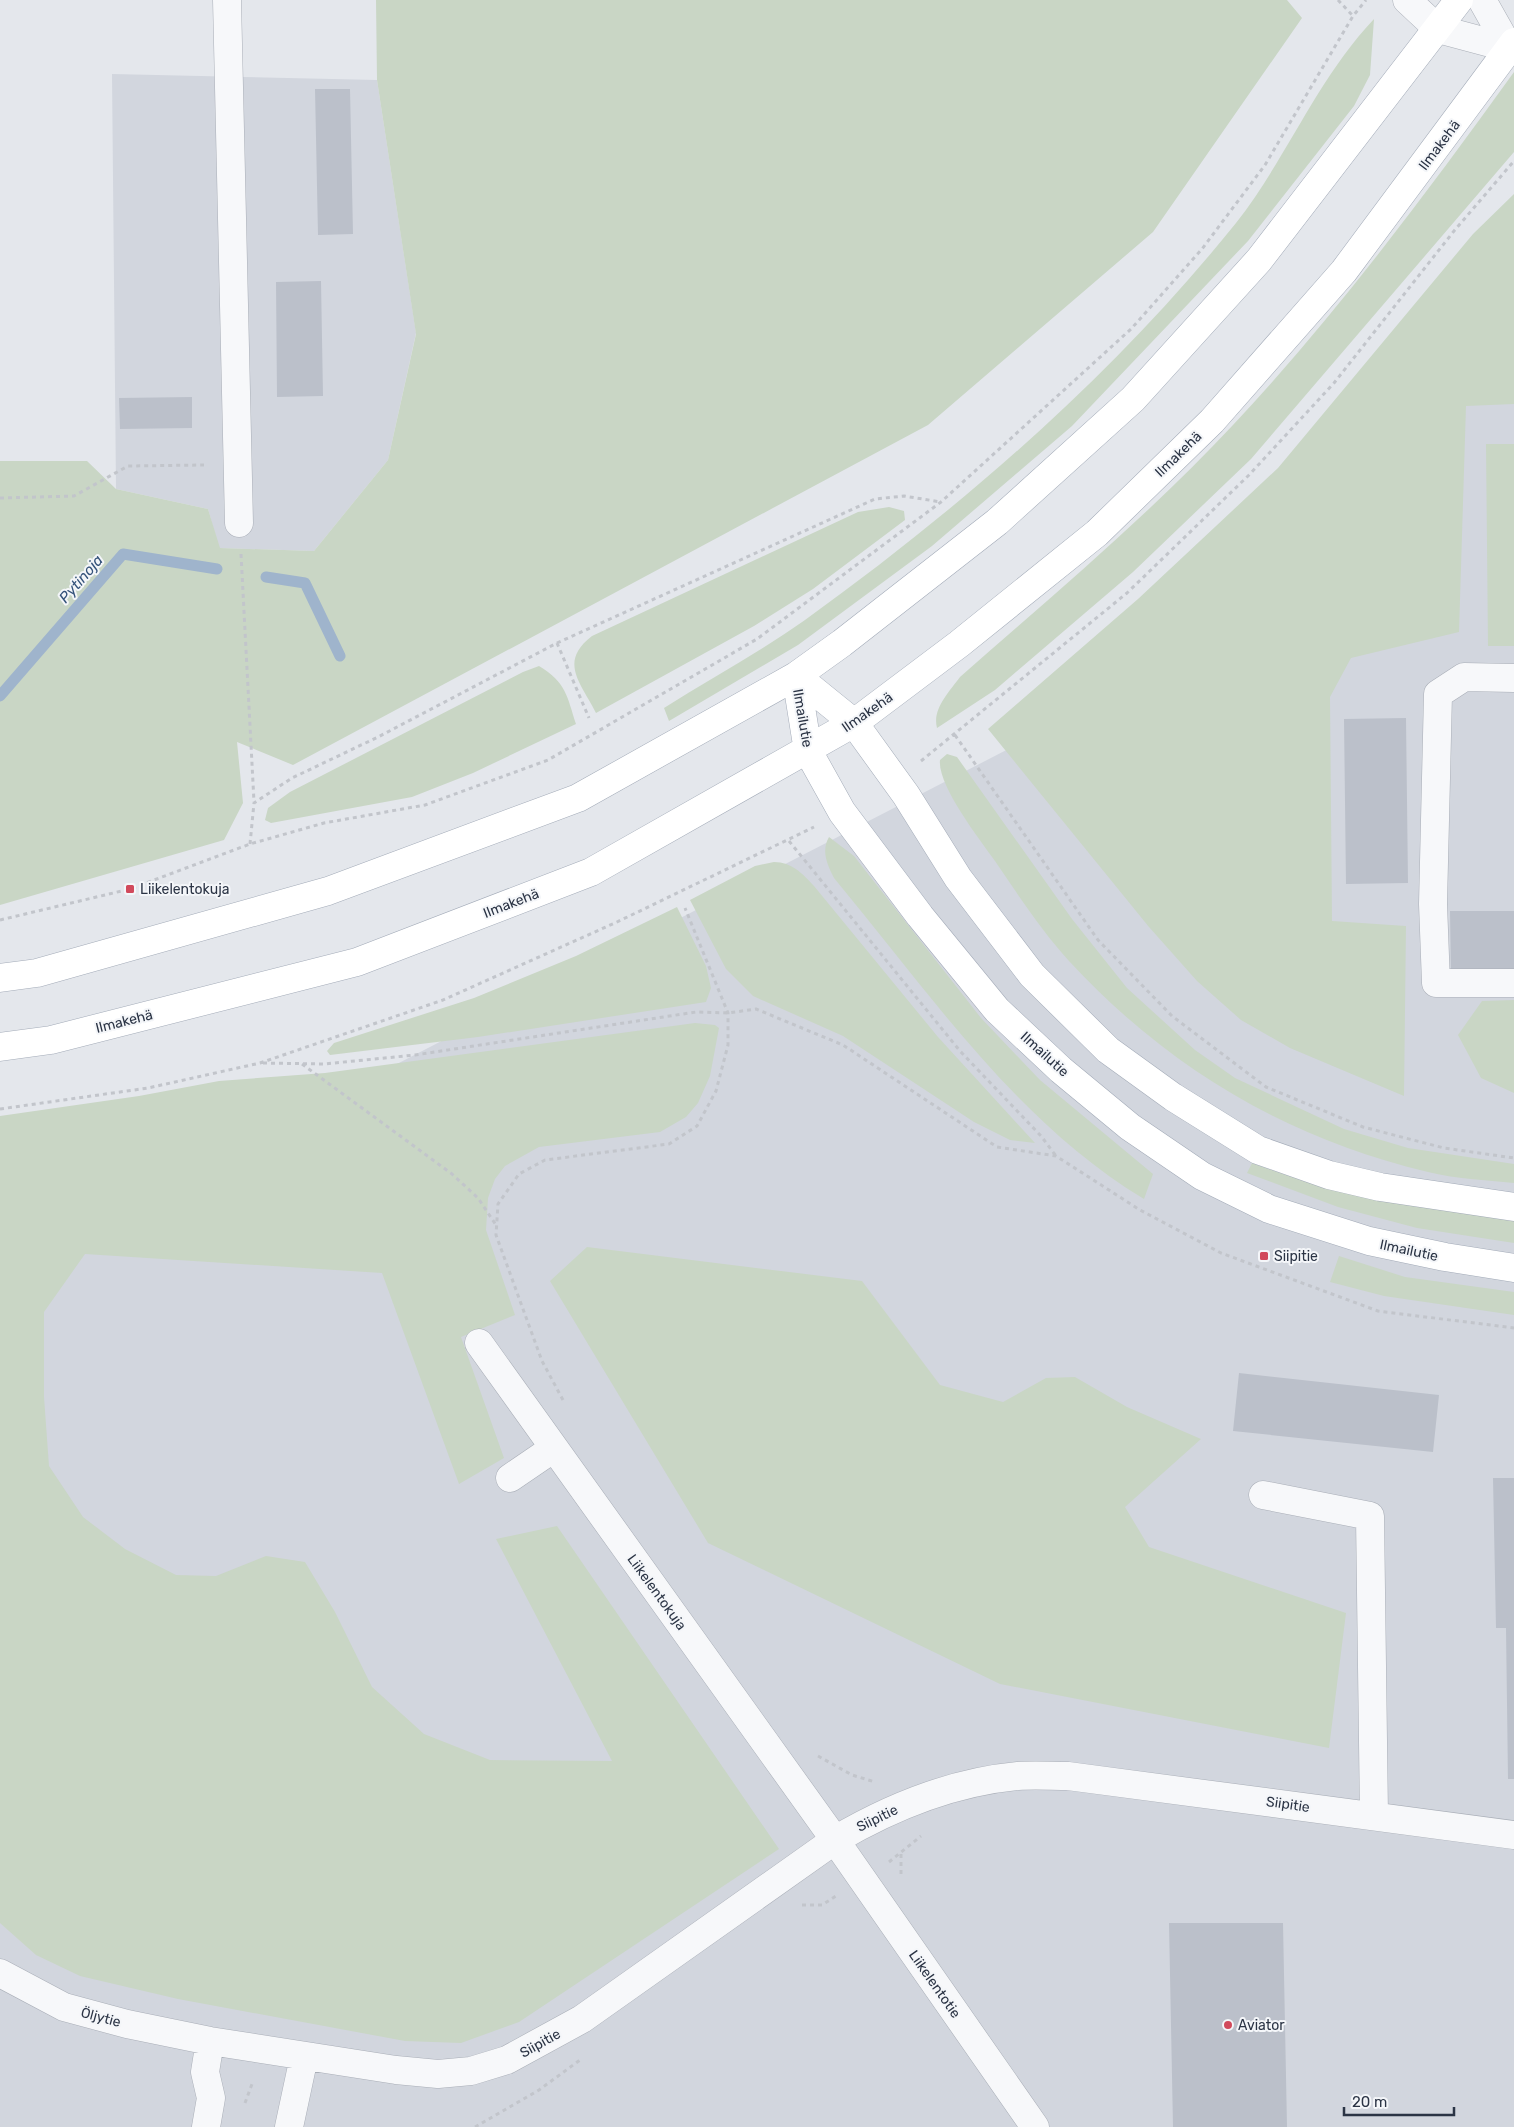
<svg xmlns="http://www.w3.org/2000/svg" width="1514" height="2127" font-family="Rubik,sans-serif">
<rect width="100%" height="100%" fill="#e4e7ec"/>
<path fill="#d2d6de" d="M112,74L377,80L416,333L388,460L314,551L219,548L208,509L116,489Z
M1514,266V2127H0V1168L263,1133L1022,742Z"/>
<path fill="#c9d6c5" d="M376,0H1287L1302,18L1153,232L928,425L293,765L237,742L243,803L224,840L0,905V461H87L116,489L208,509L220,548L314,551L388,460L416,334L377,80Z
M1374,19L1370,75L1354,106L1248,241L1072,426L932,546L798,645L669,721L664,708C711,678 760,652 805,620C964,505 1113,376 1236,223C1287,158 1317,79 1374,19Z
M1514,72V152L1251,459L1133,572L995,690L937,728C932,709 949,692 960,677C1053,595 1148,516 1233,425C1336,315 1426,194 1514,72Z
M1514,194V404L1466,406L1459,632L1351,658L1330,697L1332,921L1406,926L1404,1096L1290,1048L1241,1020L1197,981L1149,927L988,729L1138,599L1278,468L1473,234Z
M1486,444H1514V646H1488Z
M889,507L904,511L905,520L813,589L754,626L596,713C581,683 558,662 592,636L858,512Z
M539,666C566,682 567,696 576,724L473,773L412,797L271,823L265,820L268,808L290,792L523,672Z
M947,754L957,757L1072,919L1127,988L1195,1050L1235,1078L1344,1129L1408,1148L1514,1164V1183C1486,1180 1455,1179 1428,1172C1286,1138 1168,1068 1069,961C1042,931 1018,895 995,861C980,840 937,785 940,760Z
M829,837L854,856L981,1018L1040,1080L1153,1174L1144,1199C1015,1121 929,992 834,878C827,864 821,851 829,837Z
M774,862C792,862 803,874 814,886L938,1037L1035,1143L1010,1140L974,1122L843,1036L753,996L726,969L690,900L755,866Z
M677,907L706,966L711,988L706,1002L478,1037L330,1055L327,1051L334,1043L474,998L576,956Z
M1514,1000V1093L1481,1078L1458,1035L1482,1001Z
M695,1023L715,1025L719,1028L710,1076L698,1103L686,1117L660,1132L539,1147L505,1166L495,1179L488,1198L486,1230L515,1315L461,1337L504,1458L459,1484L382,1273L85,1254L44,1312V1397L49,1466L83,1517L125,1549L176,1575L216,1576L266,1556L305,1562L335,1612L372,1687L424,1734L490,1760L612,1761L496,1539L557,1526L779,1849L519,2022L461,2043L405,2041L178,1999L80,1976L36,1955L0,1923V1116L139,1096L219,1081L325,1073Z
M1252,1163L1301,1180L1357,1196L1514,1219V1243L1417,1228L1338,1207L1247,1173Z
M587,1247L862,1281L940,1385L1003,1402L1046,1378L1075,1377L1127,1407L1201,1439L1125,1507L1149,1547L1346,1613L1329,1748L1000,1684L708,1543L550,1281Z
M1339,1256L1405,1277L1514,1292V1315L1384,1296L1330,1282Z"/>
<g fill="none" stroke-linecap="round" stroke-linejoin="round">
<path stroke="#9fb4cc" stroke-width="11" d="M266,577L305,583L340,656
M0,696L123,554L217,569"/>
</g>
<path fill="#bbc0ca" d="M315,89H350L353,234L318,235Z
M321,281L323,396L277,397L276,282Z
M192,397V428L120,429L119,398Z
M1406,718L1408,883L1346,884L1344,719Z
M1450,911H1514V973L1451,974Z
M1239,1373L1439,1395L1433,1452L1233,1431Z
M1493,1478H1514V1779H1508L1506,1628H1496Z
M1169,1923H1283L1287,2127H1173Z"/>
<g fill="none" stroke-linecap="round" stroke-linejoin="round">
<defs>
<path id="minor" d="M227,0L239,523
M1407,0L1438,29L1509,48
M1482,0L1509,48
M1514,678L1464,677L1438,694L1433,904L1436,983H1514
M479,1343L835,1840L1035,2127
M510,1478L554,1448
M1263,1495L1370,1516L1374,1816
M0,1973L64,2007L127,2024L210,2041L396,2070L438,2074L471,2071L507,2060L582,2019L835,1840C891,1807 953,1782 1018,1776C1035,1775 1052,1776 1068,1776L1514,1835
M206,2127L211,2098L205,2072L210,2041
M289,2127L304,2057"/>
<path id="major" d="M796,676L808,751L842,812L920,916L997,1010L1061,1070L1130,1127L1202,1176L1269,1209L1369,1241L1445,1257L1514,1268
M796,676L854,723L906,795L958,878L1032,975L1108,1050L1173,1097L1258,1150L1329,1175L1380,1187L1514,1207
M0,978L37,973L328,891L578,798L796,676L842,643L997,522L1133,399L1259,260L1459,0
M0,1047L51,1040L357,962L591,872L854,723L959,644L1097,533L1212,421L1344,271L1514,42"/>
</defs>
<use href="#minor" stroke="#a9aeb7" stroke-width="29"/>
<use href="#major" stroke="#a3abb8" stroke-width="29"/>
<path stroke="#c2c5cb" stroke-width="3" stroke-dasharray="4 4" stroke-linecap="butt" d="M1338,0L1353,16
M0,498L74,496L128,466L204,465
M241,554L254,802
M557,643L875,499L904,496L941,502
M955,735L1098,940L1172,1016L1266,1087L1363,1127L1444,1148L1514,1158
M921,761L1127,593L1249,475L1334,383L1454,231L1514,161
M789,841L960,1051L1041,1136L1056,1156
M250,844L254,803L292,778L378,737L557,643L589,718
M0,920L130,889L250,844L324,823L425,805L548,760L757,639L941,502L1131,329L1202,249L1265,165L1353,16L1366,0
M263,1063L324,1064L415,1055L696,1012L728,1013L756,1009L843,1045L997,1147L1056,1156L1140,1210L1221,1253L1378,1311L1514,1328
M302,1064L452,1174L478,1198L496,1225
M0,1109L148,1088L260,1063L443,1000L617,922L814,827
M563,1400L542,1361L496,1235L498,1204L519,1174L545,1160L669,1144L697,1126L716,1091L728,1045V1013L685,908
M818,1756L852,1775L875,1782
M901,1854V1876
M889,1862L921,1836
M802,1905H822L836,1896
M245,2103L252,2084L250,2082
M475,2127L539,2090L580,2060"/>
<use href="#minor" stroke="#f7f8fa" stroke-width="28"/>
<use href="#major" stroke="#fff" stroke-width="28"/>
</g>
<g fill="#d1495b" stroke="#f4f6f9" stroke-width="2">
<rect x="125" y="884" width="10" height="10" rx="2.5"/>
<rect x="1259" y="1251" width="10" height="10" rx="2.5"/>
<circle cx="1228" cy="2025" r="5"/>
</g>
<g text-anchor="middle" stroke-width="4" stroke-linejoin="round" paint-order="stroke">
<g font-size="14" fill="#2b3445" stroke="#f4f6f9">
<text transform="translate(1439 145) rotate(-53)" y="5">Ilmakehä</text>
<text transform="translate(1178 454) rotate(-44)" y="5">Ilmakehä</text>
<text transform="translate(867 712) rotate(-35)" y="5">Ilmakehä</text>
<text transform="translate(803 718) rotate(80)" y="5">Ilmailutie</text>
<text transform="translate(511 903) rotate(-21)" y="5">Ilmakehä</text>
<text transform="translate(124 1021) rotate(-14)" y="5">Ilmakehä</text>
<text transform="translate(1045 1054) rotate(42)" y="5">Ilmailutie</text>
<text transform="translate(1409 1250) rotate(12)" y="5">Ilmailutie</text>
<text transform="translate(657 1592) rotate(54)" y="5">Liikelentokuja</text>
<text transform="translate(1288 1804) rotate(8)" y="5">Siipitie</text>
<text transform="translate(877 1818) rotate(-26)" y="5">Siipitie</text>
<text transform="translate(935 1984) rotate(55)" y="5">Liikelentotie</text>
<text transform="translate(101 2017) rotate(15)" y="5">Öljytie</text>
<text transform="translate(540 2043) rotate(-29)" y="5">Siipitie</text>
</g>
<g font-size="14" fill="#2b3445" stroke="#f4f6f9" text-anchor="start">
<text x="140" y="894">Liikelentokuja</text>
<text x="1274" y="1261">Siipitie</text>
<text x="1238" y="2030">Aviator</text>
</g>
<g font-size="15" font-style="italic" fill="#34527a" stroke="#f4f6f9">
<text transform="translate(81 579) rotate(-49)" y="5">Pytinoja</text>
</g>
</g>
<path d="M1344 2107v8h110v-8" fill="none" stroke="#2b3445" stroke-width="2.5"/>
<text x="1352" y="2107" font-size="15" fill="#2b3445" stroke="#f4f6f9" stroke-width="4" paint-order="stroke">20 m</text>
</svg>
